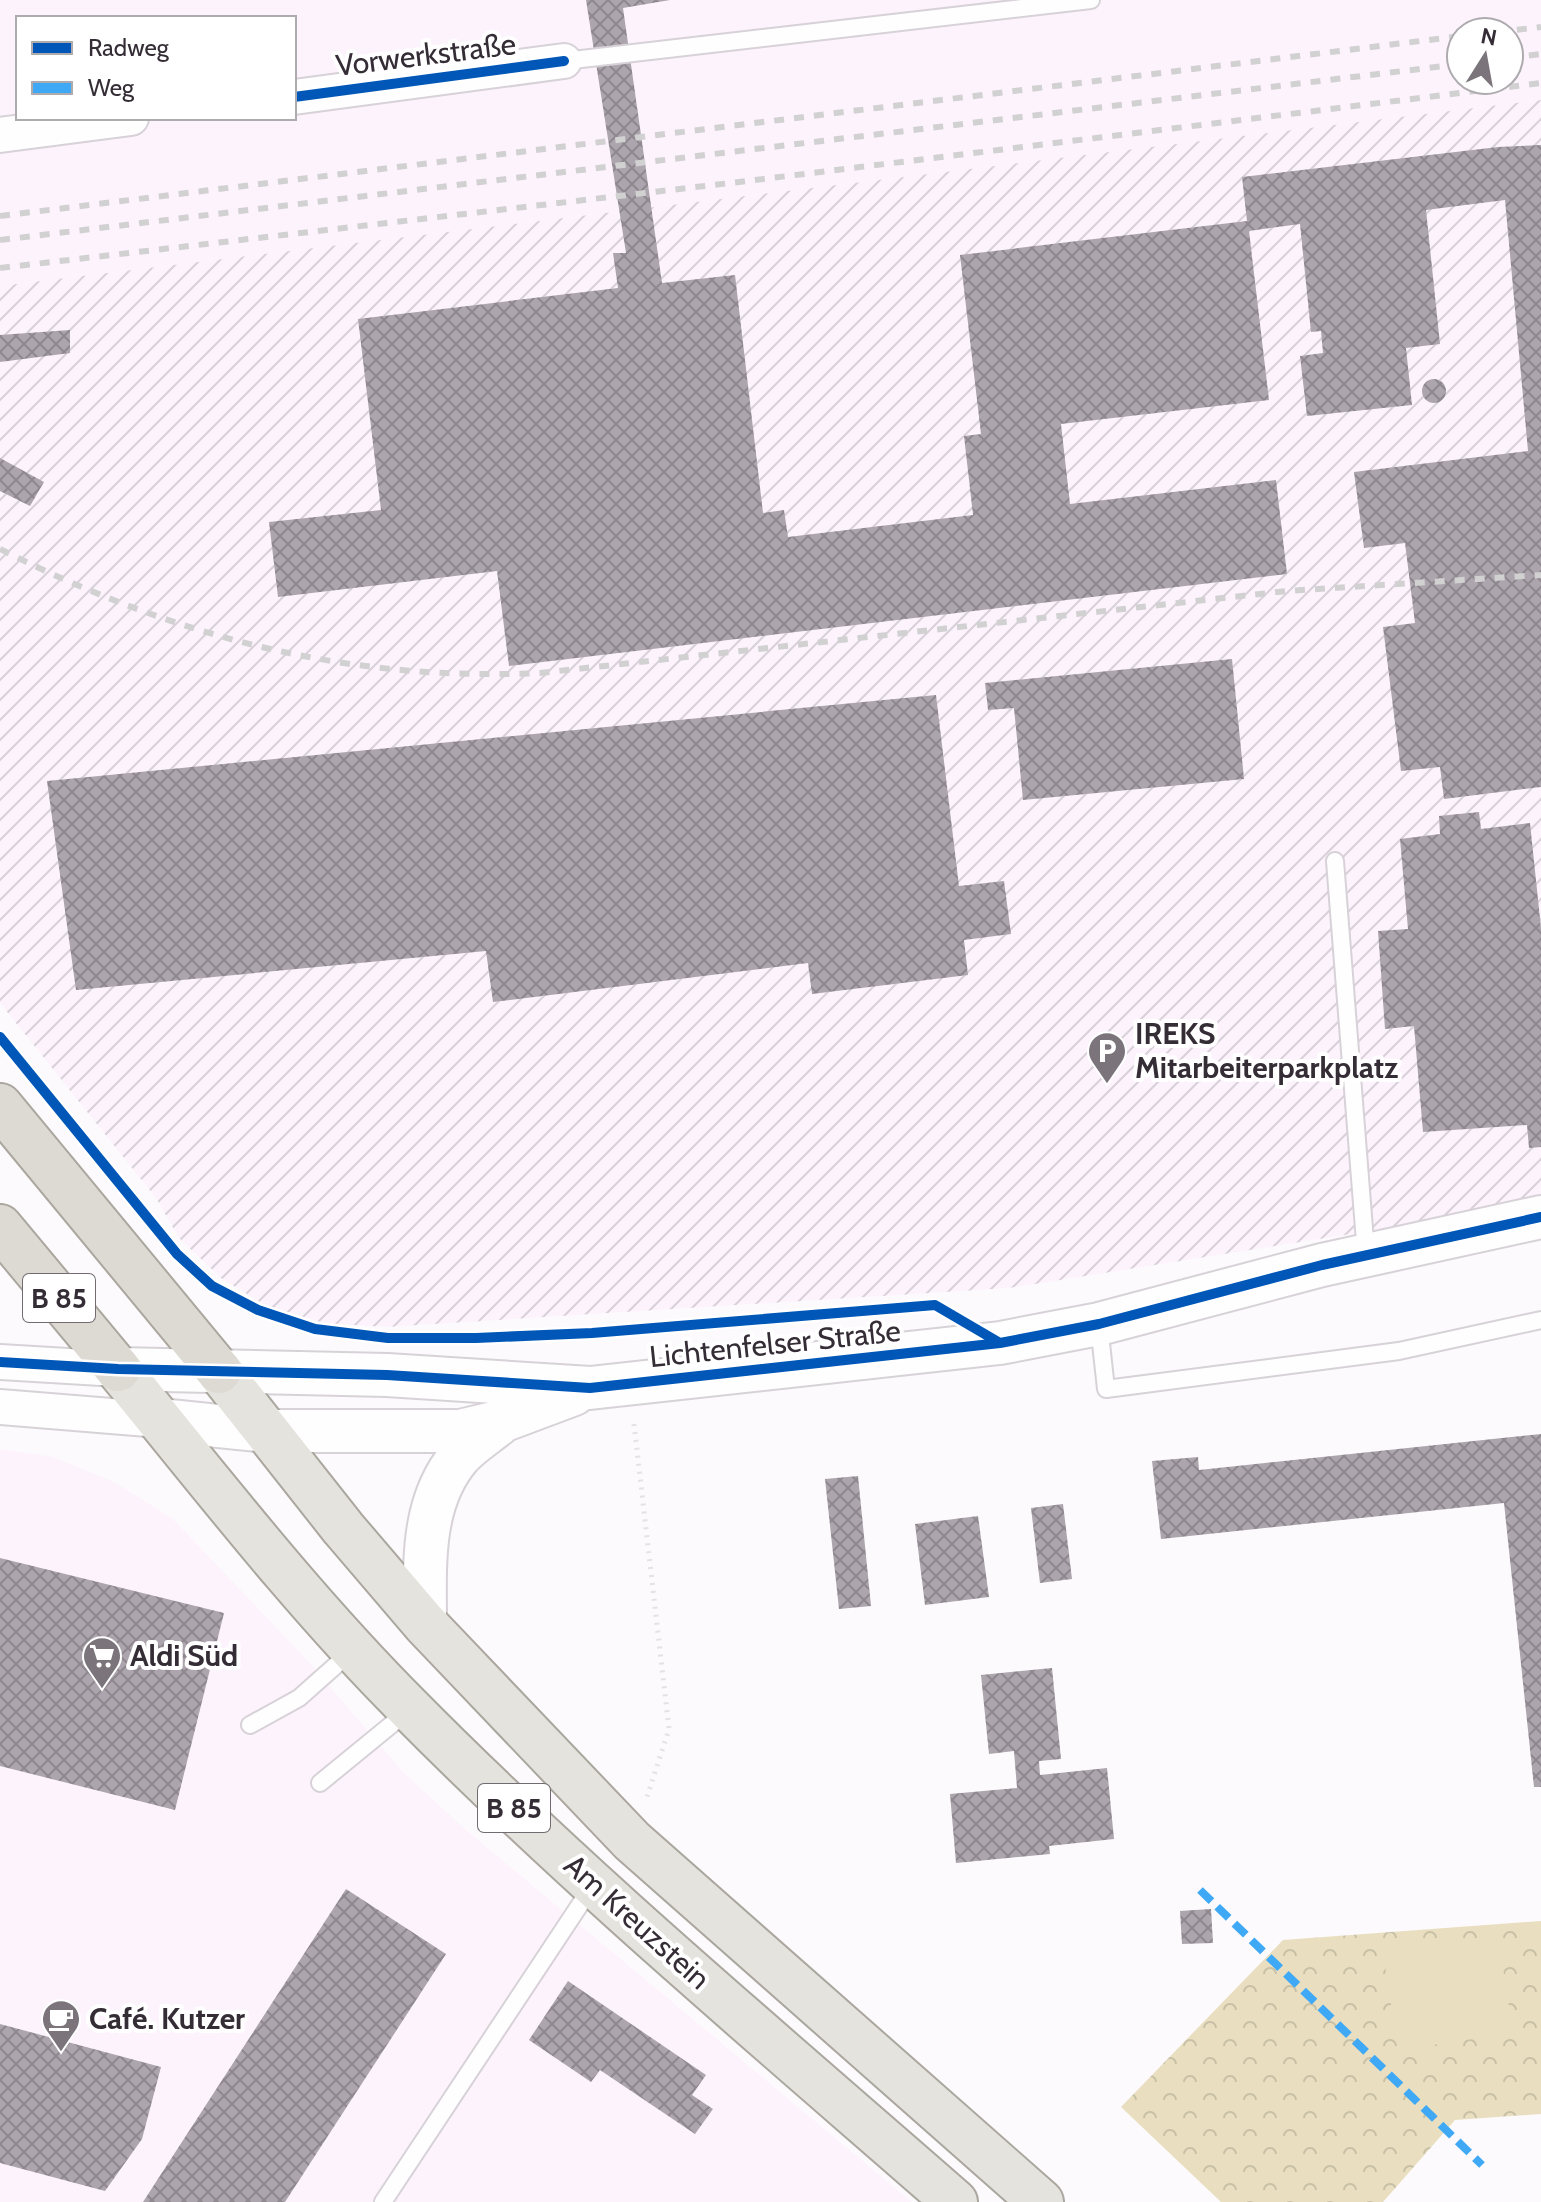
<svg xmlns="http://www.w3.org/2000/svg" width="1541" height="2202" font-family="Cabin,sans-serif">
<defs>
<pattern id="industrial-furrows" width="10" height="10" patternUnits="userSpaceOnUse" patternTransform="scale(2)"><rect width="10" height="10" fill="#fdf3fd"/><path d="M-1 1l2-2M0 10L10 0M9 11l2-2" fill="none" stroke="#d9d1d9"/></pattern>
<pattern id="park-crowns" width="20" height="18" patternUnits="userSpaceOnUse" patternTransform="scale(2)"><rect width="20" height="18" fill="#e9dfc0"/><path d="M2 6a3 3 0 1 1 6 0M12 15a3 3 0 1 1 6 0" fill="none" stroke="#c8c0a6"/></pattern>
<pattern id="building-cross-hatch" width="8" height="8" patternUnits="userSpaceOnUse" patternTransform="scale(2)"><rect width="8" height="8" fill="#ada5ad"/><path d="M0 0l8 8M0 8l8-8" fill="none" stroke="#8e878e"/></pattern>
</defs>
<rect width="100%" height="100%" fill="#fcfafc"/>
<path fill="#fdf3fd" fill-rule="evenodd" d="M0,0H1541V100L0,286ZM18,18H294V118H18ZM1461,32H1509V80H1461Z
M0,1449L53,1457L114,1482L173,1519L308,1661L404,1773L467,1831L912,2202H0Z"/>
<path fill="url(#industrial-furrows)" d="M1541,100V1195L1452,1218L1009,1288L386,1327L324,1323L265,1305L221,1278L179,1238L156,1198L0,1003V286Z"/>
<path fill="url(#park-crowns)" d="M1541,1921V2114L1455,2120L1383,2202H1221L1121,2107L1283,1940Z"/>
<path fill="#e9dfc0" d="M1498,1936L1513,2033L1398,2050L1383,1953Z"/>
<path fill="url(#building-cross-hatch)" d="M586,0H670L623,8L662,283L735,275L763,513L784,510L788,537L973,515L964,436L981,434L960,255L1247,221L1242,177L1498,147L1541,145V787L1444,799L1440,767L1401,771L1383,627L1415,623L1405,543L1364,548L1354,472L1528,451L1505,200L1426,210L1440,344L1406,348L1412,405L1307,416L1300,356L1323,353L1321,331L1311,332L1300,224L1249,231L1269,400L1061,424L1070,504L1276,480L1287,574L509,666L497,571L278,597L269,522L381,510L358,319L618,288L613,253H626Z
M70,330V353L0,362V335Z
M1422 391a12 12 0 1 1 24 0a12 12 0 1 1-24 0Z
M0,458L44,482L30,506L0,491Z
M1232,659L1244,779L1023,800L1014,708L988,710L985,683Z
M936,695L959,886L1004,881L1011,934L964,940L968,975L812,994L808,963L493,1002L486,951L76,990L47,781Z
M1479,812L1481,829L1530,823L1541,928V1147L1529,1148L1527,1125L1423,1132L1414,1026L1385,1029L1378,931L1408,929L1400,839L1440,834L1439,816Z
M1541,1434V1787H1534L1504,1503L1161,1539L1152,1461L1198,1457L1199,1470Z
M858,1476L871,1606L839,1609L825,1479Z
M1063,1504L1072,1579L1040,1583L1031,1508Z
M978,1516L989,1597L925,1605L915,1524Z
M0,1558L224,1613L175,1810L0,1766Z
M1052,1668L1061,1759L1039,1761L1040,1775L1107,1768L1114,1839L1049,1846L1050,1854L956,1863L950,1794L1017,1788L1014,1751L989,1754L981,1675Z
M346,1889L446,1954L285,2202H143Z
M1211,1909L1213,1943L1182,1944L1180,1911Z
M568,1981L706,2075L692,2095L713,2109L695,2134L600,2070L591,2082L529,2040Z
M0,2024L161,2067L142,2139L105,2191L0,2163Z"/>
<g fill="none" stroke-linecap="round" stroke-linejoin="round">
<defs>
<path id="service" d="M564,61L1091,0
M1335,861L1366,1254
M1099,1325L1106,1389L1399,1351L1541,1320
M250,1725L299,1698L352,1651
M320,1783L408,1711
M383,2202L593,1885"/>
<path id="minor" d="M294,97L564,61
M0,135L131,118
M0,1362L118,1369
M0,1407L160,1420"/>
<path id="tertiary" d="M118,1369L387,1375L590,1388L1000,1343L1099,1324L1322,1265L1541,1217
M160,1420L266,1431H460L502,1421L574,1394
M425,1624C425,1566 420,1503 460,1456C471,1444 487,1434 499,1424"/>
<path id="primary" d="M118,1369C212,1484 304,1603 409,1708C581,1882 770,2040 955,2202
M219,1371L343,1528L425,1624L632,1841L1041,2202"/>
<path id="trunk" d="M0,1106L219,1371
M0,1227L118,1369"/>
</defs>
<use href="#service" stroke="#d7d2d7" stroke-width="20"/>
<use href="#minor" stroke="#d7d2d7" stroke-width="38"/>
<use href="#tertiary" stroke="#d7d2d7" stroke-width="46"/>
<use href="#primary" stroke="#aba69e" stroke-width="48"/>
<use href="#trunk" stroke="#aba69e" stroke-width="48"/>
<path stroke="#e3e3e3" stroke-width="5" stroke-dasharray="2 6" stroke-linecap="butt" d="M634,1424L669,1729L647,1797"/>
<use href="#service" stroke="#fffeff" stroke-width="16"/>
<use href="#minor" stroke="#fffeff" stroke-width="34"/>
<use href="#tertiary" stroke="#fffeff" stroke-width="42"/>
<use href="#primary" stroke="#e5e3de" stroke-width="44"/>
<use href="#trunk" stroke="#dddad4" stroke-width="44"/>
<path stroke="#d2d1d2" stroke-width="6" stroke-dasharray="10 10" stroke-linecap="butt" d="M1497,32L1541,27
M1509,58L1541,54
M0,216L1461,36
M0,240L1461,64
M0,268L739,182L1541,83
M0,549C173,636 345,682 540,673L1287,591L1541,575"/>
<path stroke="#3fa9f5" stroke-width="8" stroke-dasharray="16 8" stroke-linecap="butt" d="M1200,1890L1482,2165"/>
<defs>
<path id="cycleway" d="M294,97L564,61
M0,1037L177,1254L212,1286L258,1310L315,1329L388,1338H476L592,1333L935,1305L1000,1343
M0,1362L118,1369L387,1375L590,1388L1000,1343L1099,1324L1322,1265L1541,1217"/>
</defs>
<use href="#cycleway" stroke="#fff" stroke-width="15"/>
<use href="#cycleway" stroke="#0057b8" stroke-width="10"/>
</g>
<defs>
<symbol id="parking-pin" viewBox="-11 -11 22 30"><path d="M0 17L-7.5 6A9.5 9.5 0 1 1 7.5 6Z" fill="#7b757b" stroke="#fff"/><path d="M-3.5-5.5H1a3.5 3.5 0 0 1 0 7H-1V5.5H-3.5ZM-1-3.4V-.6H.8a1.4 1.4 0 0 0 0-2.8Z" fill="#fff"/></symbol>
<symbol id="supermarket-pin" viewBox="-11 -11 22 30"><path d="M0 17L-7.5 6A9.5 9.5 0 1 1 7.5 6Z" fill="#7b757b" stroke="#fff"/><path d="M-6-5.5h2.5l.6 2H6L4.5 2H-2.5L-4.4-4H-6ZM-1.5 3.2a1.3 1.3 0 1 0 .1 0ZM3 3.2a1.3 1.3 0 1 0 .1 0Z" fill="#fff"/></symbol>
<symbol id="cafe-pin" viewBox="-11 -11 22 30"><path d="M0 17L-7.5 6A9.5 9.5 0 1 1 7.5 6Z" fill="#7b757b" stroke="#fff"/><path d="M-5.5-4.5H6V0H3Q3 3.5 0 3.5H-2.5Q-5.5 3.5-5.5 0ZM3-3.2v2h1.7v-2ZM-6 4.5H4V6H-6Z" fill="#fff"/></symbol>
</defs>
<g fill-rule="evenodd">
<use href="#parking-pin" x="1085" y="1029" width="44" height="60"/>
<use href="#supermarket-pin" x="80" y="1634" width="44" height="60"/>
<use href="#cafe-pin" x="39" y="1997" width="44" height="60"/>
</g>
<g text-anchor="middle" stroke-width="8" stroke-linejoin="round" paint-order="stroke">
<g fill="#fff" stroke="#726c72" stroke-width="2">
<rect x="23" y="1274" width="72" height="48" rx="6"/>
<rect x="478" y="1784" width="72" height="48" rx="6"/>
</g>
<g font-size="28" font-weight="bold" fill="#352d35">
<text x="59" y="1308">B 85</text>
<text x="514" y="1818">B 85</text>
</g>
<g font-size="30" fill="#352d35" stroke="#fff">
<text transform="translate(426 55) rotate(-7)" y="10">Vorwerkstraße</text>
<text transform="translate(775 1344) rotate(-6)" y="10">Lichtenfelser Straße</text>
<text transform="translate(637 1922) rotate(42)" y="10">Am Kreuzstein</text>
</g>
<g font-size="30" font-weight="bold" fill="#352d35" stroke="#fff" text-anchor="start">
<text x="1135" y="1044">IREKS<tspan x="1135" dy="34">Mitarbeiterparkplatz</tspan></text>
<text x="130" y="1666">Aldi Süd</text>
<text x="89" y="2029">Café. Kutzer</text>
</g>
</g>
<rect x="16" y="16" width="280" height="104" fill="#ffffff" stroke="#aeabae" stroke-width="2"/>
<rect x="32" y="42" width="40" height="12" fill="#0057b8" stroke="#aeabae" stroke-width="2"/>
<text x="88" y="56" font-size="24" fill="#352d35">Radweg</text>
<rect x="32" y="82" width="40" height="12" fill="#3fa9f5" stroke="#aeabae" stroke-width="2"/>
<text x="88" y="96" font-size="24" fill="#352d35">Weg</text>
<g transform="translate(1485 56) rotate(11)"><circle r="38" fill="#ffffff" stroke="#aeabae" stroke-width="2"/>
<path d="M0-6L14 30L0 20L-14 30Z" fill="#7b757b"/>
<text y="-12" font-size="22" font-weight="bold" text-anchor="middle" fill="#352d35">N</text>
</g>
</svg>
